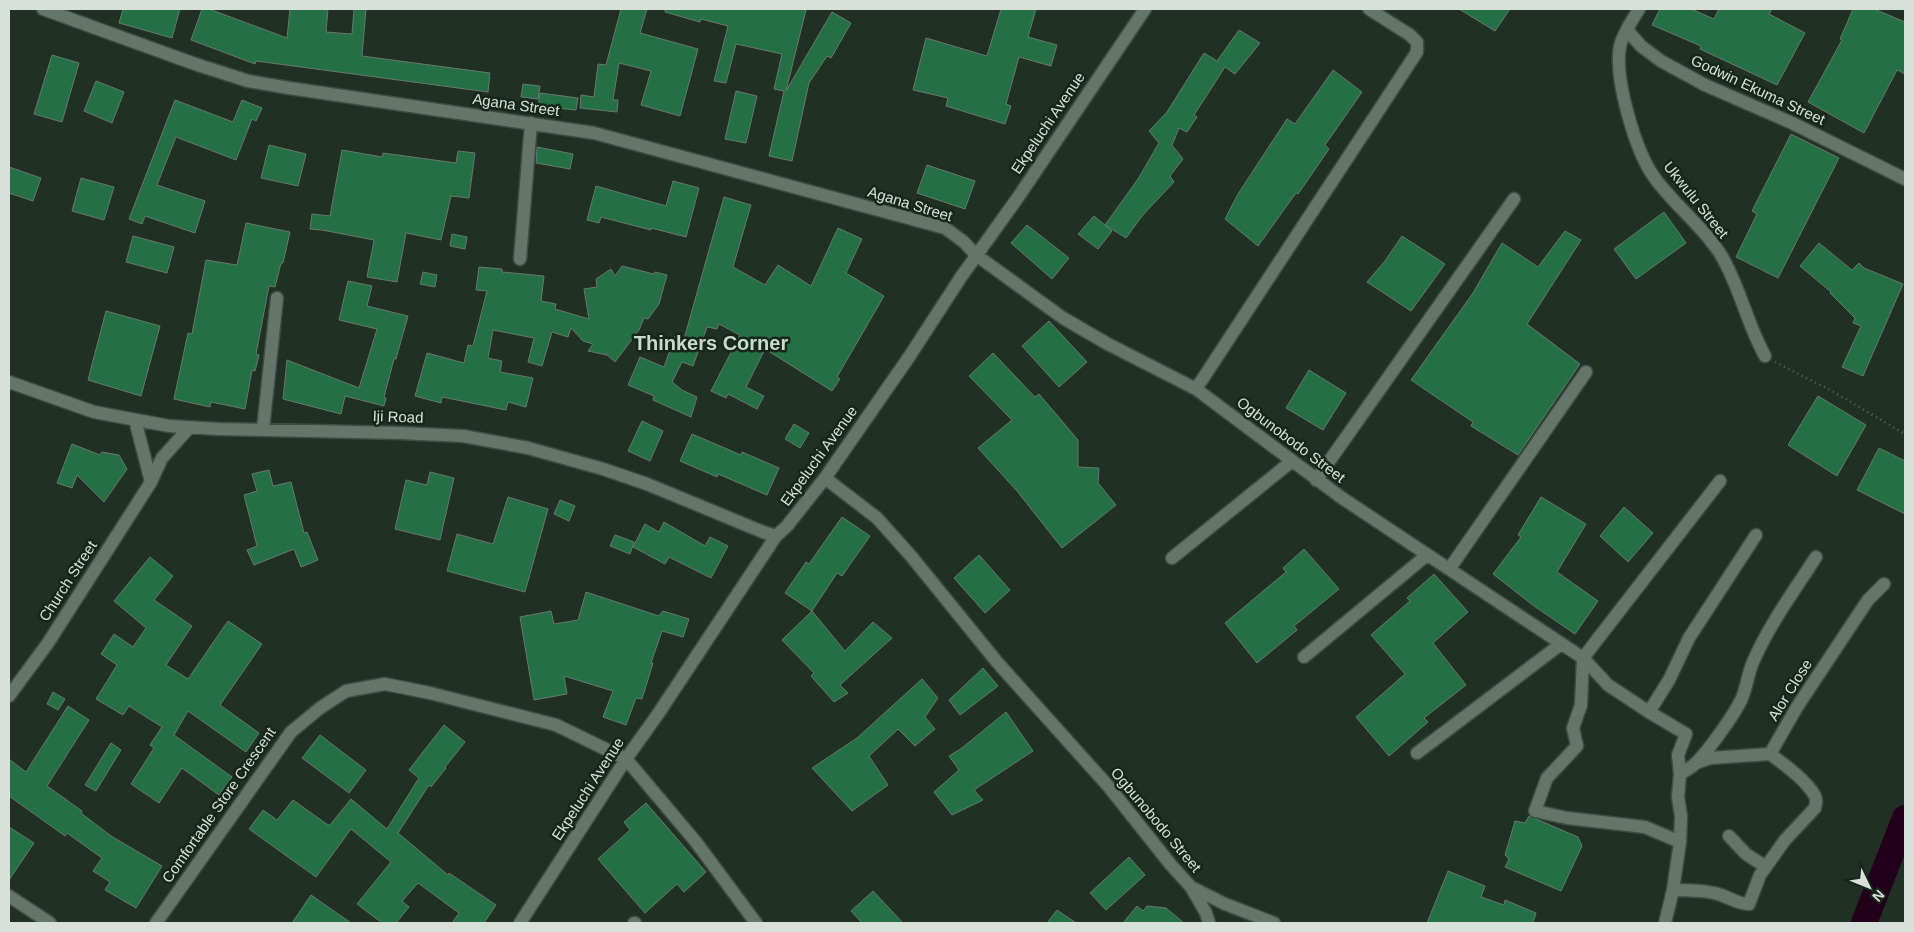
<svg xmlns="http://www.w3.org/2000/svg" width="1914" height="932" font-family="Helvetica,sans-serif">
<rect width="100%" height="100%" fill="#203025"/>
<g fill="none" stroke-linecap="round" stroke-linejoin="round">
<path stroke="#230019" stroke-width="26" d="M1864,923L1905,818"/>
</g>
<path fill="#247044" stroke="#67796c" d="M123,9H180L172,38L119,23Z
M202,9H209L287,38L290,9H328L326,32L352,34L354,9H366L362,56L490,73L488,92L256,61L255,64L191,40Z
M621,9H647L640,33L698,49L680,116L641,105L651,71L619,63L613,100H618L617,112L580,108L581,95L594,97L598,64L606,65Z
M665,9H800L806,10L786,91L832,12L851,23L831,58L827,56L809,83L792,161L769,156L784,91L774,89L782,54L736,44L726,83L714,81L728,26L701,19L700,22L665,12Z
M1001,9H1036L1028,37L1057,45L1051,66L1019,57L1006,104L1011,106L1005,124L946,106L948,98L913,90L926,38L987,56Z
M1459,9H1510L1495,31Z
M1660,9H1691L1714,19L1719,9H1772L1769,14L1805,33L1777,85L1700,49L1701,46L1652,25Z
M1853,9H1874L1905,22V74L1897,70L1864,133L1808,102L1842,40L1840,39Z
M1239,30L1260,43L1235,74L1225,67L1194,115L1197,117L1187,132L1179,128L1172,145L1183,159L1170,176L1174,182L1142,216L1126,238L1105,225L1138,179L1159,143L1149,131L1167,112L1204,53L1217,61Z
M52,55L79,63L62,122L34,114Z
M1333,70L1362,92L1325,145L1329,149L1298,194L1296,193L1258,246L1225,219L1238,194L1287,119L1295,124Z
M96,81L124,92L112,123L84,111Z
M523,84L540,86L538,99L521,97Z
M736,91L757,96L746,143L725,139Z
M540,93L578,98L576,110L538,106Z
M175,100L233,122L242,100L262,108L256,121L252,119L236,160L176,137L157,185L205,201L195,233L145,216L142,224L129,219Z
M1791,134L1839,158L1778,278L1736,257L1757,214L1752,211Z
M269,145L306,154L298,186L261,178Z
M537,147L573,154L570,169L536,163Z
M342,150L382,157L383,153L456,163L458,151L475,153L469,198L451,196L441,240L406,233L397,282L367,277L374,240L322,230L310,229L312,214L330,216Z
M927,165L975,181L965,209L917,193Z
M9,167L41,178L33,201L9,193Z
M81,178L114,187L104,220L72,211Z
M673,181L699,188L686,237L651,228V230L601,217L599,223L587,220L596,186L666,206Z
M724,197L751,205L733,267L765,285L778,265L811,286L838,228L862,239L846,273L884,296L837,377L840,379L832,391L765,349L746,387L764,396L757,409L728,394L726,398L711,391L740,335L719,324L717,329L707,327L693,366L682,362L672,382L682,390L697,397L691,417L653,400L654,396L628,385L640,357L664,367L675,336L684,339Z
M1664,212L1686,243L1636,279L1614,249Z
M1094,216L1112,231L1098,249L1078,234Z
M246,223L290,232L283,263H281L275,287L269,286L256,354L259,355L255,371L252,370L245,409L211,402L210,407L174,399L188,333L192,334L206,260L237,265Z
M1027,225L1069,258L1052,279L1011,243Z
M1565,231L1581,240L1527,324L1580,364L1518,455L1471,426L1473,422L1411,380L1473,293L1502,243L1538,267Z
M452,234L467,237L465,249L450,246Z
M133,236L174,247L167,273L126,262Z
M1402,236L1445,264L1411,311L1367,282L1385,261Z
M1819,243L1852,270L1859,263L1864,268L1903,284L1863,376L1842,367L1861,326L1853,323L1855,318L1830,293L1831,292L1800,266Z
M622,266L654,274L655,272L667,275L659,304L648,319L644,318L639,330L615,362L607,355L588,351L593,344L583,341L571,328L568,337L552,332L542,366L528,362L534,338L493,330L488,358L502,361L500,372L533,378L526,407L508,402L506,410L442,397L441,403L415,396L427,353L464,363L468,345L473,346L487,291L476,290L479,267L502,269V272L544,276L541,301L556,304L555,309L589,319L584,289L597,287L596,279L611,269L615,276Z
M423,272L437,275L435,287L420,284Z
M348,281L372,286L367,306L408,316L396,359H394L384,397L386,398L384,406L345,396L341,414L283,399L287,360L359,388L377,329L339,320Z
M106,311L160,326L141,396L88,380Z
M1049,321L1087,362L1059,387L1022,346Z
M993,353L1035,397L1039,394L1078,440V467L1099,468L1098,483L1116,505L1062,548L1017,491L978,448L1012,420L969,376Z
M1309,370L1346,393L1323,430L1286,408Z
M1818,396L1866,425L1837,476L1788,445Z
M642,421L663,431L650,461L628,451Z
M794,424L809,433L800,448L785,439Z
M692,434L741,455L742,452L779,468L767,495L718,474L717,477L680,461Z
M72,444L100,455L102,452L119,455L127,469L104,502L77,475L72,488L57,483Z
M1879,448L1905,461V514L1857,490Z
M269,470L273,486L291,482L304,533L307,532L318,560L301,567L294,549L254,565L247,550L257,546L244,495L257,491L252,474Z
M430,472L454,478L440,540L395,529L406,480L427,485Z
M508,497L548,509L525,592L447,571L457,534L493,544Z
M1541,497L1586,524L1557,572L1598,601L1575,634L1534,606L1493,574L1521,537L1518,535Z
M560,500L575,506L569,521L554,514Z
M1624,507L1653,533L1628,562L1600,536Z
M842,517L870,536L842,576L837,573L812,611L785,593L806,562L809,564Z
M664,522L705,546L710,537L728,546L711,578L669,557L665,564L633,547L645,524L659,532Z
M615,535L634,542L630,554L610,546Z
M1304,549L1339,589L1294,626L1297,630L1257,663L1225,623L1286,572L1283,568Z
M979,555L1010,590L985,613L954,578Z
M150,557L173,576L154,600L192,626L166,665L188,679L228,621L262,644L220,705L259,733L246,752L188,711L174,735L232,777L219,795L182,768L159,803L131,784L154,748L150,745L162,727L129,706L123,715L96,699L117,665L101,654L114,634L133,647L146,628L114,601Z
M1434,574L1468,612L1433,643L1466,685L1424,718L1428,722L1389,756L1356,717L1405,674L1371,635L1410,601L1407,598Z
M586,592L659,616L663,611L689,619L683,637L662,631L651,663H653L642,699L636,698L626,725L603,717L613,691L564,676L567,694L534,700L520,617L551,611L554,624L578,620Z
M812,611L845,651L873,622L892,638L840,685L848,693L834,702L811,676L814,673L782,640Z
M983,668L998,686L960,715L949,700Z
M922,679L938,698L925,717L935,729L915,746L898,729L869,756L888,785L852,811L812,768L857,738Z
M53,692L65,699L58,710L47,704Z
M68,706L89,720L47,786L82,811L81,813L111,836L162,866L136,908L105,890L110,882L93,871L102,858L67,833L65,836L9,796V759L26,772Z
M1006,712L1033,751L974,790L983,800L952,815L934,792L959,770L949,756L962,748Z
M444,725L465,742L445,767L446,768L431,787L429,785L398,833L448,875L449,873L496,905L484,923H452L459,913L418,883L402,901L409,907L396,923H382L357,904L391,862L351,829L316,877L249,829L263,810L277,820L293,800L328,825H330L351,799L387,829L419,778L409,770Z
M320,735L366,770L349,793L302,758Z
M111,743L121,750L96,791L85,785Z
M646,803L706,872L684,892L677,884L645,913L598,859L630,830L624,822Z
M1529,816L1578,837L1582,846L1561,891L1505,867L1509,859L1505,855L1515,821L1525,823Z
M9,827L34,843L9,880Z
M1129,857L1145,875L1106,910L1090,893Z
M1448,871L1485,886L1481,897L1504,905L1505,900L1536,913L1533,923H1427Z
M873,891L903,923H862L851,911Z
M311,895L351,923H292Z
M1137,906L1143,911L1147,906L1166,908L1184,923H1123Z
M1057,910L1076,923H1047Z"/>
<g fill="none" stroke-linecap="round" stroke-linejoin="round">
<defs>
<path id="minor" d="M43,9L195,64L248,81L289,88L594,133L945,228L964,242L976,255L1063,318L1106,343L1196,389L1342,498L1583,658L1608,685L1649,712L1686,734L1678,755L1680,774L1678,797L1681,816L1680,842L1673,890L1665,923
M1639,9C1632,21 1623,33 1620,46C1614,78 1635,150 1654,177C1674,205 1703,226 1721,255C1740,287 1747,324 1765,356
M1627,30L1641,46L1661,61L1705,85L1792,123L1905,179
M520,259L531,123
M9,382L94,412L169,426L219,429L400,433L463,436L528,448L603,469L647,484L763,532L776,536
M1196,389L1417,52V42L1410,35L1369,9
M135,420L151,482
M263,429L277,298
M825,478L877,518L911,556L997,662L1109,787L1171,865L1191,887L1206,913L1209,923
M1316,480L1514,199
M1172,558L1292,461
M1450,568L1586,372
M1304,657L1427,555
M9,696L48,643L151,482L162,458L189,428
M1649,712L1669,680L1689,638L1756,535
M1417,753L1561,644
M1770,754L1797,707L1852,624L1868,600L1884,584
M1696,763L1710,758L1770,754
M1680,774C1685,771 1691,768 1696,763C1708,751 1735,714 1742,698C1747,686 1748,673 1753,662C1769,625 1794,591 1816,557
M1729,836L1746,854L1766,867
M1680,842L1645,827L1567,818L1535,811L1547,778L1577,746L1573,728L1581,705L1583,658L1720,481
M1191,887L1225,904L1274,923
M1673,890C1686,890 1700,890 1714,893C1726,895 1736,904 1749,904L1760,875L1785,840L1815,808C1816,804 1817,800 1815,796C1806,780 1785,765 1770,754
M9,896L50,923
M156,923L291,732L320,708L346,691L385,684L430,693L556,725L626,759L696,842L756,923
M520,923L626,759L658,714L776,536L787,526L825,478L909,357L961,277L1019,196L1145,9
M634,923H635"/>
</defs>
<use href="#minor" stroke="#3e4c43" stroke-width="15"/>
<path stroke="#5b695f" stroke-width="2.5" stroke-dasharray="1 4" stroke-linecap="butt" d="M1775,362L1832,391L1905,434"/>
<use href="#minor" stroke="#637669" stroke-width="12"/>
</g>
<g text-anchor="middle" stroke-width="5" stroke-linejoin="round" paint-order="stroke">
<g font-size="15" fill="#d7e1d9" stroke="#16261b">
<text transform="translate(1758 90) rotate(25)" y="5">Godwin Ekuma Street</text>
<text transform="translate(516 105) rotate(8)" y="5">Agana Street</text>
<text transform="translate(1048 123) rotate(-56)" y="5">Ekpeluchi Avenue</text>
<text transform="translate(1696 200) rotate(51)" y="5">Ukwulu Street</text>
<text transform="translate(910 204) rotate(17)" y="5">Agana Street</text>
<text transform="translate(398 417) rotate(2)" y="5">Iji Road</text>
<text transform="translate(1291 440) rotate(37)" y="5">Ogbunobodo Street</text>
<text transform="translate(819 456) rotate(-54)" y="5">Ekpeluchi Avenue</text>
<text transform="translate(68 581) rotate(-57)" y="5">Church Street</text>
<text transform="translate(1790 690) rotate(-58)" y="5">Alor Close</text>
<text transform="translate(588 789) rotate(-57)" y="5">Ekpeluchi Avenue</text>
<text transform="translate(219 805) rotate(-55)" y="5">Comfortable Store Crescent</text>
<text transform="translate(1156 820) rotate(50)" y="5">Ogbunobodo Street</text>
</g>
<g font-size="20" font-weight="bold" fill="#c7dccd" stroke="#16261b">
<text x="711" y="350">Thinkers Corner</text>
</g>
</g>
<rect width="1914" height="932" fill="none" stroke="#d7e1d9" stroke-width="20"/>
<g transform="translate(1869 887) rotate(133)" stroke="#16261b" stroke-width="4" paint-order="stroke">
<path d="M0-4L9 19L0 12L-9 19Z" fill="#d7e1d9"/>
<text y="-8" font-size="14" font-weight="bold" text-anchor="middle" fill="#d7e1d9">N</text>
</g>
</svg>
